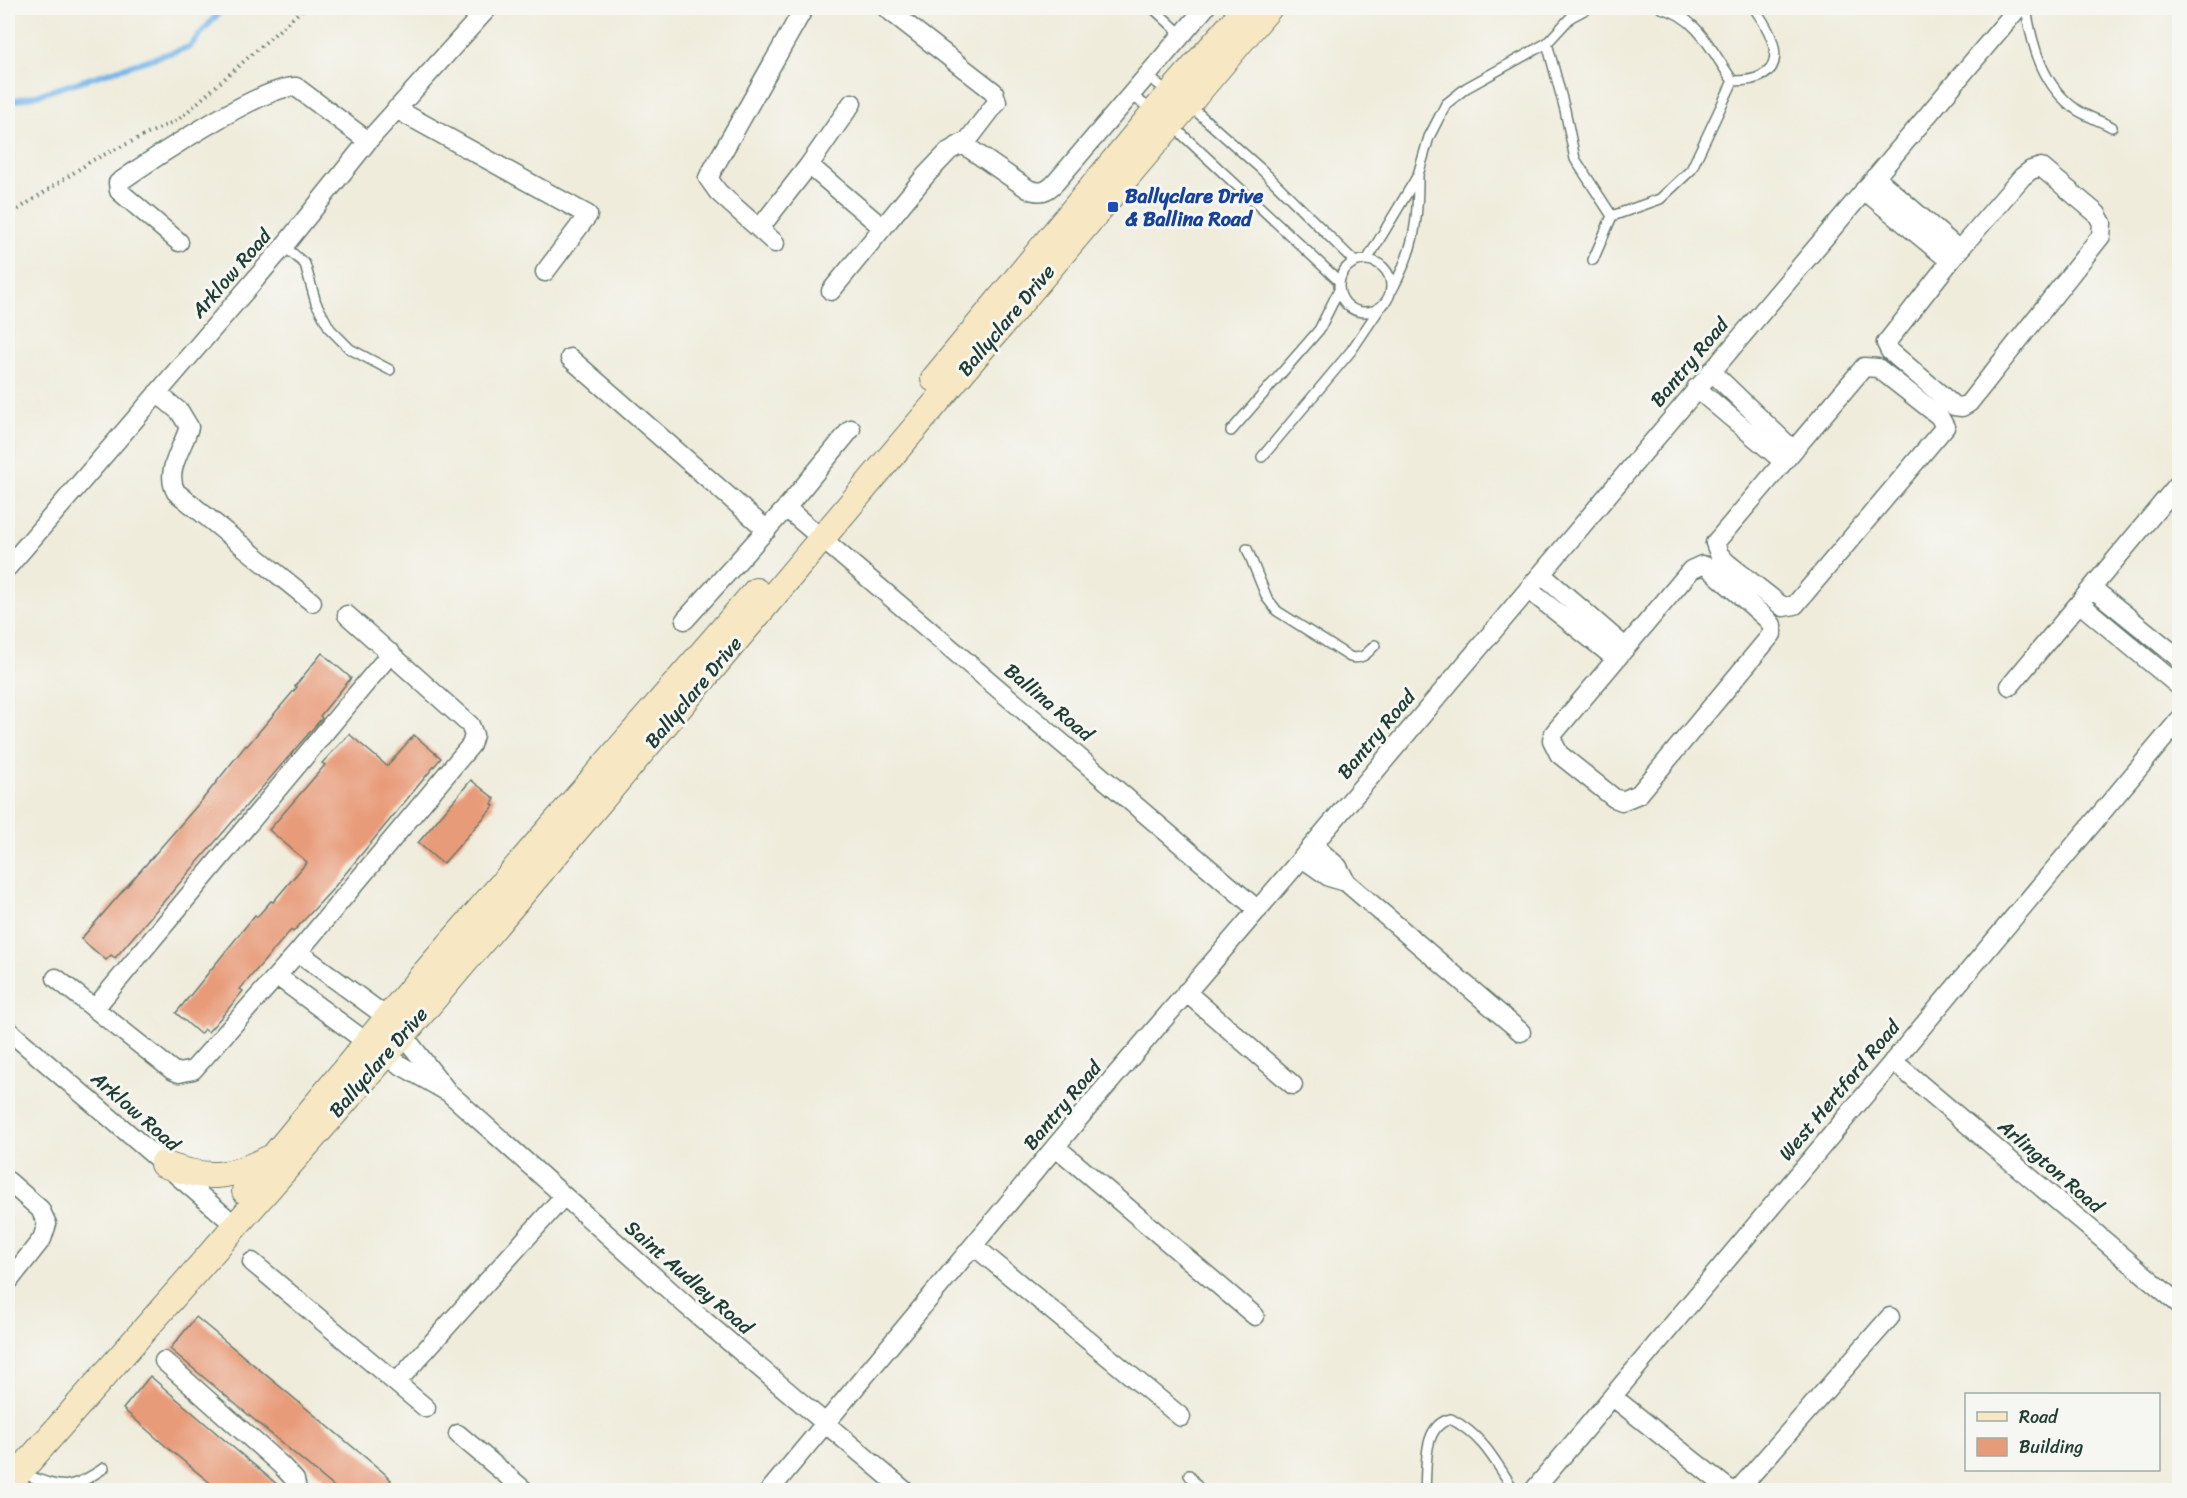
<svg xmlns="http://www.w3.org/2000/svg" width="2187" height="1498" font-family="Sriracha,sans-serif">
<rect width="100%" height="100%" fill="#f6f6f2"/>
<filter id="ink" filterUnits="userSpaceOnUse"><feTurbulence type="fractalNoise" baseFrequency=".0167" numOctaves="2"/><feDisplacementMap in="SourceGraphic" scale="12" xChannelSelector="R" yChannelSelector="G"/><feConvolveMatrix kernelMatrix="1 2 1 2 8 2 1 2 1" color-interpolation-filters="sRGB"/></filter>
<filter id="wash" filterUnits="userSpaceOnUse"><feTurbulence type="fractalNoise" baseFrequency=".008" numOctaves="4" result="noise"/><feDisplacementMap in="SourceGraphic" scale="24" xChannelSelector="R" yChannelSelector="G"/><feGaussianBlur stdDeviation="1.35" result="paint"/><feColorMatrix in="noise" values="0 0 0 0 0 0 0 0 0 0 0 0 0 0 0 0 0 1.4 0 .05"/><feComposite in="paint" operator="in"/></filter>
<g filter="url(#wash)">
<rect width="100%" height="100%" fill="#efecdb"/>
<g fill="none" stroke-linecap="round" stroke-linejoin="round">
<path stroke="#74b5e9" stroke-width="6" d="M8,102L37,95L189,47L223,8"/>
</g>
<g id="blocks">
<path fill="#e89b79" d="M322,653L351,678L320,716L322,718L115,958L111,955L106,960L81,939L202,800L246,745L247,746L297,687L295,686Z
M349,734L387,766L414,735L441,758L331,891L293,932L291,930L240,989L243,991L224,1014L208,1032L204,1029L200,1034L176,1013L255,915L257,917L271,901L273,902L307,862L269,830L325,765L322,763Z
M471,780L495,799L492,804L494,806L443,864L418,843Z
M196,1317L383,1472L391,1480L382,1491H339L170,1349Z
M150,1376L235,1449L285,1491H220L169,1449L123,1409Z"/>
</g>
</g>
<g filter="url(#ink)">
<use href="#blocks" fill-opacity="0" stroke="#687a6e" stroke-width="1.5"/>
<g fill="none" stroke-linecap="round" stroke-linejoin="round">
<defs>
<path id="lane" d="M1153,8L1182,35
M1661,8C1698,16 1713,54 1733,81C1791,81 1779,42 1754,8
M2026,8C2032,46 2043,87 2077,110C2088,117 2101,121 2112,127
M1571,17L1588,8
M1547,43L1565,110L1575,159L1612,216
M1146,75L1170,93
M1129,94L1154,111
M1189,105L1261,169L1355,262
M1172,125L1339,281
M284,246L305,264L316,303L330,329L350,349L390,370
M1367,260L1418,175L1429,137L1446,104L1466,88L1547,43L1571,17L1575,8
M1593,260L1612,216L1660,199L1691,170L1733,81
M1339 286a26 26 0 1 1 52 0a26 26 0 1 1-52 0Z
M1392,290C1414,249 1418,223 1418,177
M1231,431L1319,330L1339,290
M1262,457L1351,351L1380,308
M1247,549L1267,598L1277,611L1350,657C1362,660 1367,654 1375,645
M21,1473C61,1488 67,1493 104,1468
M1189,1475L1200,1490
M1425,1490C1427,1467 1422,1425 1451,1419C1483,1436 1495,1461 1514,1490"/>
<path id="street" d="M396,109L588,215L545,272
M963,144L1028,189C1040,194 1047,192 1056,182L1205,8
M809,165L852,103
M2041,167L2097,214L2102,223L2101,236L1969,403L1962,407L1954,406L1890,351L1886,343L1959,250L2022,177L2031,170Z
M1875,177L1959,250
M1864,190L1950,261
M759,229L809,165L883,228
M179,242L119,191L118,183C149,161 265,84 296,87L368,141
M775,243L718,192L708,178L804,8
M831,291L926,175L949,151L968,140L997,102L994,92L886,8
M570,358L767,530
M1864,367L1878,368L1939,416L1945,427L1795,605L1783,607L1726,562L1719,554L1715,543Z
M1711,371L1793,450
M1696,388L1783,461
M157,393L180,412L189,427C183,448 164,471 176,492L312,602
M786,508L1258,910
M1702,565L1708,567L1767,619L1772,625V634L1639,794L1622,801L1614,798L1559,754L1552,740L1554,733L1691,570Z
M8,567L284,246L368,141L488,8
M1541,574L1625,647
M2092,588L2180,659
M1529,590L1615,658
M2079,603L2180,687
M685,620L786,508L851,429
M2010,686L2180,482
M1313,845L1338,867L1346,882L1521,1032
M1302,858L1329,877L1346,882
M298,952L392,1021L448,1092L687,1306L904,1490
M277,976L388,1058L444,1090
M56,978L172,1070L179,1073L193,1070L298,952L471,745L474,735L470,725L347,615
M1186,992L1293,1085
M95,1008L391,653
M8,1030L236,1226
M1893,1061L2180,1305
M1056,1147L1255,1316
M8,1181L40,1209L47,1224L42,1239L8,1282
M974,1246L1181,1417
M252,1262L426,1408
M164,1361L282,1466L295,1480L297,1490
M396,1383L564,1196
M1613,1397L1730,1490
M458,1434L524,1490
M770,1490L1090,1105L1302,858L2018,8
M1534,1490L2180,719
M1738,1490L1890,1317"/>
<path id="secondary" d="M934,379L1155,111L1246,8
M163,1164C205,1180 228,1179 268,1159
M245,1191L418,981L756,591
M8,1485L404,1034L1269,8"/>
</defs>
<use href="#lane" stroke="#687a6e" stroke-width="12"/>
<use href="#street" stroke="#687a6e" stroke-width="21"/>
<use href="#secondary" stroke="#687a6e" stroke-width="28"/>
<path stroke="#687a6e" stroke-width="4" stroke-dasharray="1.5 4.5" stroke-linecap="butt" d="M8,216L93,160L179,119L304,8"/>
<use href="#lane" stroke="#fff" stroke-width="9"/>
<use href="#street" stroke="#fff" stroke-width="18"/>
<use href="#secondary" stroke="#f7e8c3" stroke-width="26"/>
</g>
</g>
<rect fill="#1a4fb4" stroke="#f6f6f2" stroke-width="2" x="1107" y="201" width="12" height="12" rx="3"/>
<g text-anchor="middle" stroke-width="6" stroke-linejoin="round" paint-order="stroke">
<g font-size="20" font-weight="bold" fill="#164399" stroke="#f6f6f2" text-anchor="start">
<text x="1125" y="203">Ballyclare Drive<tspan x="1125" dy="23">&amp; Ballina Road</tspan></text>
</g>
<g font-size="20" fill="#1f3d34" stroke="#f6f6f2">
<text transform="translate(231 273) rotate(-49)" y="7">Arklow Road</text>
<text transform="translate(1006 320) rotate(-50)" y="7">Ballyclare Drive</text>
<text transform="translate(1689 362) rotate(-50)" y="7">Bantry Road</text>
<text transform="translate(693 692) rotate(-50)" y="7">Ballyclare Drive</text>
<text transform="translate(1049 702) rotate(40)" y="7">Ballina Road</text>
<text transform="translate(1376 734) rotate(-50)" y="7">Bantry Road</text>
<text transform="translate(378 1062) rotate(-49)" y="7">Ballyclare Drive</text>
<text transform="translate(1839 1090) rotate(-50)" y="7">West Hertford Road</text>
<text transform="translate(1062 1105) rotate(-50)" y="7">Bantry Road</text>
<text transform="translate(136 1111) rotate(41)" y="7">Arklow Road</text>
<text transform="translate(2051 1166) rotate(41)" y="7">Arlington Road</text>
<text transform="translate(689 1277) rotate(41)" y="7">Saint Audley Road</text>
</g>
</g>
<rect width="2187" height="1498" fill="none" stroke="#f6f6f2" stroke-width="30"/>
<rect x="1965" y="1393" width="195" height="78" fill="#f6f6f2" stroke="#a0aca6" stroke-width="1.5"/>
<rect x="1977" y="1412" width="30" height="9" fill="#f7e8c3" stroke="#a0aca6" stroke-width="1.5"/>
<text x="2019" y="1423" font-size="18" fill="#1f3d34">Road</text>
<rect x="1977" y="1438" width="30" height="18" fill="#e89b79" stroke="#a0aca6" stroke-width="1.5"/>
<text x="2019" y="1453" font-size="18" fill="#1f3d34">Building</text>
</svg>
